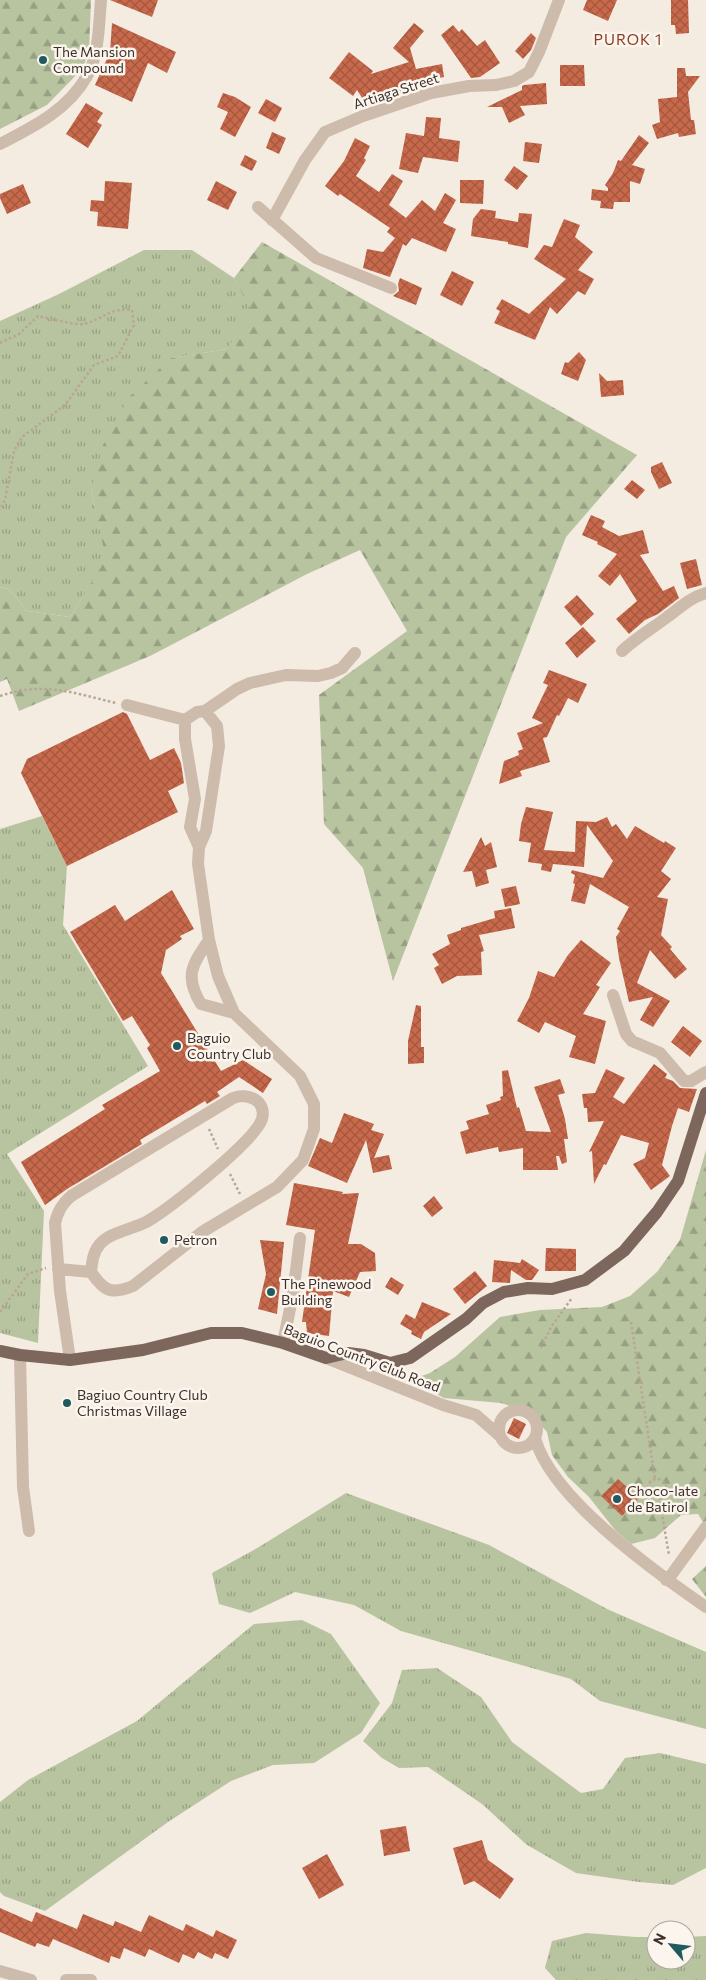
<svg xmlns="http://www.w3.org/2000/svg" width="706" height="1980" font-family="Commissioner,sans-serif">
<defs>
<pattern id="grass-tufts" width="24" height="20" patternUnits="userSpaceOnUse" patternTransform="scale(1.25)"><rect width="24" height="20" fill="#b8c4a0"/><path d="M3 7l-1-3M5 7V3M7 7l1-3M15 17l-1-3M17 17v-4M19 17l1-3" fill="none" stroke="#97a083"/></pattern>
<pattern id="forest-firs" width="22" height="20" patternUnits="userSpaceOnUse" patternTransform="scale(1.25)"><rect width="22" height="20" fill="#b8c4a0"/><path d="M5 1l3.5 6h-7zM16 11l3.5 6h-7z" fill="#97a083"/></pattern>
<pattern id="building-cross-hatch" width="8" height="8" patternUnits="userSpaceOnUse" patternTransform="scale(1.25)"><rect width="8" height="8" fill="#c8694b"/><path d="M0 0l8 8M0 8l8-8" fill="none" stroke="#a4573f"/></pattern>
</defs>
<rect width="100%" height="100%" fill="#f4ebe1"/>
<path fill="url(#grass-tufts)" d="M144,250H192L234,278L253,312L227,349L172,358L91,490L107,559L70,617L27,611L9,589L0,587V321L59,294Z
M42,816L67,866L63,925L148,1066L7,1154L44,1211L38,1343L0,1333V829Z
M346,1493L489,1545L607,1609L706,1652V1729L600,1701L571,1679L401,1631L354,1605L295,1592L250,1613L219,1604L212,1573L259,1547Z
M302,1620L331,1634L380,1703L361,1733L314,1763L273,1765L231,1781L168,1822L45,1911L4,1896L0,1892V1802L28,1780L137,1721L254,1624Z
M437,1668L481,1697L512,1742L581,1793L603,1789L625,1758L660,1753L706,1764V1868L673,1885L639,1882L576,1873L527,1845L482,1804L428,1767L399,1768L382,1758L363,1741L392,1703L402,1670Z
M586,1933L636,1937H656V1960H686V1937L706,1936V1980H556L545,1968L552,1941Z"/>
<path fill="url(#forest-firs)" d="M0,0H91L89,51L83,68L47,105L0,129Z
M262,242L637,455L566,537L393,981L363,868L324,824L319,695L407,631L360,550L307,574L150,656L19,711L7,679L0,682V587L9,589L27,611L70,617L106,559L91,490L103,445L129,397L171,358L227,349L252,312L234,278Z
M706,1150V1530V1527L698,1514L681,1515L655,1538L631,1544L615,1530L589,1497L568,1477L552,1455L547,1432L529,1412L501,1403L444,1398L410,1380L430,1373L455,1357L500,1317L540,1310L602,1307L630,1296L657,1272L680,1240Z
M706,1566V1597L692,1579Z"/>
<path fill="url(#building-cross-hatch)" d="M110,0H158L152,17Z
M587,0H617L608,21L583,10Z
M671,0H688L689,33L676,34L675,25H671Z
M112,23L176,52L167,73L148,63L132,102L95,85L110,52Z
M414,23L424,31L410,48L416,69L442,64L444,77L407,84L409,92L366,104L357,90L353,96L329,78L349,52L373,71L371,74L409,62L393,48Z
M453,25L459,32L462,29L477,46L485,40L500,63L480,77L471,78L441,35Z
M531,33L536,38L531,50L523,59L515,51Z
M560,65H584L585,86H560Z
M677,68H685L686,76H700L688,92L691,120H694L696,134L679,137L678,133L657,139L652,125L660,122L658,99L677,97Z
M546,83L547,104L520,106L525,115L509,123L502,107H487L522,90V86L524,85Z
M223,93L235,97L251,107L235,137L220,129L228,112L217,107Z
M266,99L282,108L275,122L258,113Z
M86,103L103,113L97,122L102,125L88,148L66,134Z
M426,117L441,118L439,138L460,141L458,162L423,157L418,173L399,169L406,133L424,136Z
M272,132L286,138L279,154L266,148Z
M639,135L649,143L632,165L645,169L640,184L630,181V202H614L613,209L600,208L601,201L591,200L592,189L608,191V188L605,185L613,173L618,160L621,161Z
M355,138L370,146L364,158L366,160L356,176L379,192L392,174L403,181L389,205L406,218L422,200L435,211L445,193L456,200L443,223L456,229L446,252L412,238L406,246L403,244L390,277L363,268L367,249L383,252L395,238L387,232L390,228L340,194L338,196L325,186L344,161Z
M525,142L542,144L539,163L523,161Z
M245,155L257,161L252,171L240,165Z
M514,166L528,176L517,190L504,180Z
M460,180H484L483,204L460,203Z
M105,181L132,183L128,229L97,226L98,212L90,211L91,200L104,201Z
M216,181L237,192L228,210L207,200Z
M23,184L31,203L7,214L0,198V194Z
M481,209L496,211L495,218L518,222L519,213L532,214L528,248L508,244V242L471,236L473,219Z
M564,219L580,225L575,237L593,252L578,270L594,279L585,295L578,291L557,314L550,307L535,340L494,323L500,311L496,309L502,299L529,314L566,279L534,259L544,245L552,247Z
M452,271L474,282L462,306L440,295Z
M400,278L422,288L416,305L393,296L399,291L398,284Z
M579,352L586,360L578,381L561,374L565,362L568,363Z
M599,373L607,381L623,380L624,395L601,397Z
M662,462L672,483L659,489L651,472V467Z
M632,480L645,490L637,499L624,489Z
M591,515L605,521L602,527L619,536L643,530L649,553L640,555L663,591L674,586L679,598L658,614L645,620L629,634L616,619L637,601L620,574L610,586L598,576L617,554L597,544L598,542L582,535Z
M696,559L702,585L687,589L680,563Z
M577,595L594,614L581,626L564,607Z
M583,627L596,641L577,658L565,643Z
M549,670L587,684L578,703L568,698L559,716L557,715L547,737L543,738L550,762L520,771L522,776L499,784L504,761L519,755L518,751L523,749L517,733L543,723L532,718L548,685L543,683Z
M123,712L127,714L150,760L174,748L181,763L184,783L168,791L178,812L67,866L21,773L27,759Z
M526,807L553,812L544,850L575,852L576,821L596,822L607,817L612,827L616,824L627,839L635,826L664,843L665,841L676,848L661,871L671,879L657,897L668,899L661,935L672,947L670,949L687,969L675,979L650,950L637,983L670,1001L653,1027L640,1020L653,997L629,1002L619,958L616,937L620,931L617,929L629,907L590,884L585,904L571,901L575,884L573,883L575,875L571,873L572,870L603,878L613,861L587,825L584,867L553,864L551,872L541,870L542,864L528,862L531,843L519,841L521,824Z
M481,837L485,846L491,842L497,867L486,870L489,883L476,887L472,871L463,872Z
M516,886L520,904L505,907L501,889Z
M172,890L194,929L180,936L182,939L166,950L161,973L221,1071L243,1060L272,1079L263,1093L239,1077L217,1092L220,1096L207,1104L205,1101L140,1140L142,1144L67,1189L45,1205L21,1162L105,1109L102,1105L160,1071L147,1048L150,1045L132,1016L123,1021L70,932L115,905L125,921Z
M511,908L515,928L479,935L484,951L481,952L482,975L457,976L442,984L434,968L439,965L432,954L450,944L447,935L461,930V928L495,918L494,911Z
M581,940L611,963L596,985L600,987L583,1014L606,1021L595,1064L569,1057L576,1036L545,1022L539,1033L517,1021L529,998L538,971L554,977L568,955Z
M416,1005L421,1006V1047H424V1063L408,1064V1041Z
M683,1026L702,1041L690,1057L671,1042Z
M654,1064L667,1074L665,1078L673,1081L680,1088L697,1089L689,1112L678,1108L672,1126L662,1165L670,1176L651,1190L633,1164L645,1158L649,1143L621,1135L606,1165L604,1164L594,1184L592,1151L589,1152L604,1121L588,1122L587,1108H584L582,1094L595,1093L606,1069L625,1078L613,1097L624,1104Z
M508,1070L517,1108L519,1107L526,1131L551,1132L534,1087L560,1079L565,1093L558,1095L565,1119L568,1139H564L567,1162L562,1164L559,1156H556L558,1170H523V1148L499,1152L498,1147L466,1154L460,1132L469,1129L466,1121L489,1114L486,1105L501,1100L500,1097L503,1096L502,1071Z
M344,1113L374,1124L371,1130L384,1134L374,1158L389,1155L392,1169L373,1173L366,1140L347,1183L308,1166L320,1138L332,1143Z
M294,1183L343,1192L342,1194L359,1193L348,1244H361L375,1253L376,1271L360,1272L349,1297L333,1291L329,1336L307,1333L306,1322H302L315,1230L286,1225Z
M434,1196L443,1208L432,1217L423,1206Z
M260,1240L284,1242L277,1314L258,1309L266,1274Z
M546,1248L576,1249V1271H545Z
M522,1259L539,1270L532,1280H526L511,1270L510,1283L492,1282L494,1260L520,1263Z
M475,1271L487,1286L465,1304L453,1289Z
M391,1277L404,1285L398,1295L385,1287Z
M422,1302L451,1314L424,1332L421,1339L411,1334L412,1331L400,1324L406,1314L415,1319Z
M514,1418L526,1424L519,1439L507,1433Z
M618,1479L639,1498L622,1516L601,1496Z
M406,1826L410,1851L384,1856L380,1830Z
M482,1840L488,1860L514,1879L500,1899L474,1881L464,1885L453,1848Z
M327,1854L344,1885L319,1899L302,1868Z
M0,1908L32,1922L36,1912L77,1929L83,1914L113,1926L115,1921L141,1932L149,1915L183,1931L186,1924L213,1937L216,1930L237,1940L228,1959L215,1953L212,1959L198,1952L194,1959L183,1954L179,1963L149,1949L145,1957L124,1948L120,1959L111,1956L109,1963L53,1939L49,1947L37,1943L35,1947L0,1932Z"/>
<g fill="none" stroke-linecap="round" stroke-linejoin="round">
<path stroke="#b9a596" stroke-width="2.5" stroke-dasharray="2.5 2.5" stroke-linecap="butt" d="M0,343L19,334L38,316C47,318 79,326 84,324C103,319 111,307 132,310L134,325L118,356L94,365L65,405L22,437L14,451L5,500L0,510
M0,696C44,681 73,693 116,703
M209,1129L218,1149
M230,1174L240,1194
M0,1312L28,1274L46,1268
M631,1322L655,1479
M541,1348L551,1327L572,1298
M648 1488a9 9 0 1 1 18 0a9 9 0 1 1-18 0Z
M659,1497L669,1555"/>
<path stroke="#cdbbac" stroke-width="12" d="M0,144C33,127 68,110 87,76C99,56 99,23 101,0
M258,207L316,258L391,288
M272,220L305,160L325,132L363,116L431,93L469,86L496,85L514,81L529,72L539,52L559,0
M622,651C636,638 651,629 666,618C680,608 689,598 706,593
M127,705L185,720
M199,847L206,831L219,746L217,726L205,711
M209,940C192,965 184,976 201,1004L234,1013
M613,995L626,1034L632,1041L660,1053L684,1081H691L706,1072
M58,1269L91,1272
M283,1343L293,1294L300,1238
M20,1355L23,1487L29,1531
M326,1358L443,1405L476,1415L500,1436
M70,1360L60,1291L55,1223C58,1211 62,1204 71,1196L233,1098C248,1092 267,1101 262,1119C255,1141 170,1208 148,1221C134,1229 110,1232 100,1244C93,1252 92,1262 91,1272C104,1291 111,1295 133,1286L202,1232L277,1187L303,1160L314,1129V1104L300,1076L234,1013L218,976L209,940L198,864L199,847L190,827L195,799L185,739V720L197,712L205,711L237,689L250,683L286,675L318,676L331,673L342,668L355,653
M499 1429a19 19 0 1 1 38 0a19 19 0 1 1-38 0Z
M535,1438C551,1498 655,1572 706,1607
M666,1580L672,1574L706,1527
M0,1971L31,1980
M66,1980H91"/>
<path stroke="#7d675c" stroke-width="12" d="M0,1351L20,1355L70,1360L143,1350L211,1333H242L283,1343L326,1358L348,1353L364,1355L390,1363L410,1358L466,1319L483,1303L504,1292L528,1288L552,1289L585,1280L624,1251L657,1212L678,1181L706,1093"/>
</g>
<g fill="#1f5a5e" stroke="#fbf5ee" stroke-width="2">
<circle cx="43" cy="60" r="5"/>
<circle cx="177" cy="1046" r="5"/>
<circle cx="164" cy="1240" r="5"/>
<circle cx="271" cy="1292" r="5"/>
<circle cx="67" cy="1403" r="5"/>
<circle cx="617" cy="1499" r="5"/>
</g>
<g text-anchor="middle" stroke-width="5" stroke-linejoin="round" paint-order="stroke">
<g font-size="14" fill="#3b302b" stroke="#fbf5ee" text-anchor="start">
<text x="53" y="57">The Mansion<tspan x="53" dy="16">Compound</tspan></text>
<text x="187" y="1043">Baguio<tspan x="187" dy="16">Country Club</tspan></text>
<text x="174" y="1245">Petron</text>
<text x="281" y="1289">The Pinewood<tspan x="281" dy="16">Building</tspan></text>
<text x="77" y="1400">Bagiuo Country Club<tspan x="77" dy="16">Christmas Village</tspan></text>
<text x="627" y="1496">Choco-late<tspan x="627" dy="16">de Batirol</tspan></text>
</g>
<g font-size="14" fill="#3b302b" stroke="#fbf5ee">
<text transform="translate(396 91) rotate(-18)" y="5">Artiaga Street</text>
<text transform="translate(362 1358) rotate(21)" y="5">Baguio Country Club Road</text>
</g>
<g font-size="15" letter-spacing="1" fill="#8c3b22" stroke="#fbf5ee">
<text x="628" y="45">PUROK 1</text>
</g>
</g>
<g transform="translate(671 1945) rotate(298)"><circle r="24" fill="#fbf5ee" stroke="#aea6a0"/>
<path d="M0-4L9 19L0 12L-9 19Z" fill="#1f5a5e"/>
<text y="-8" font-size="14" font-weight="bold" text-anchor="middle" fill="#3b302b">N</text>
</g>
</svg>
